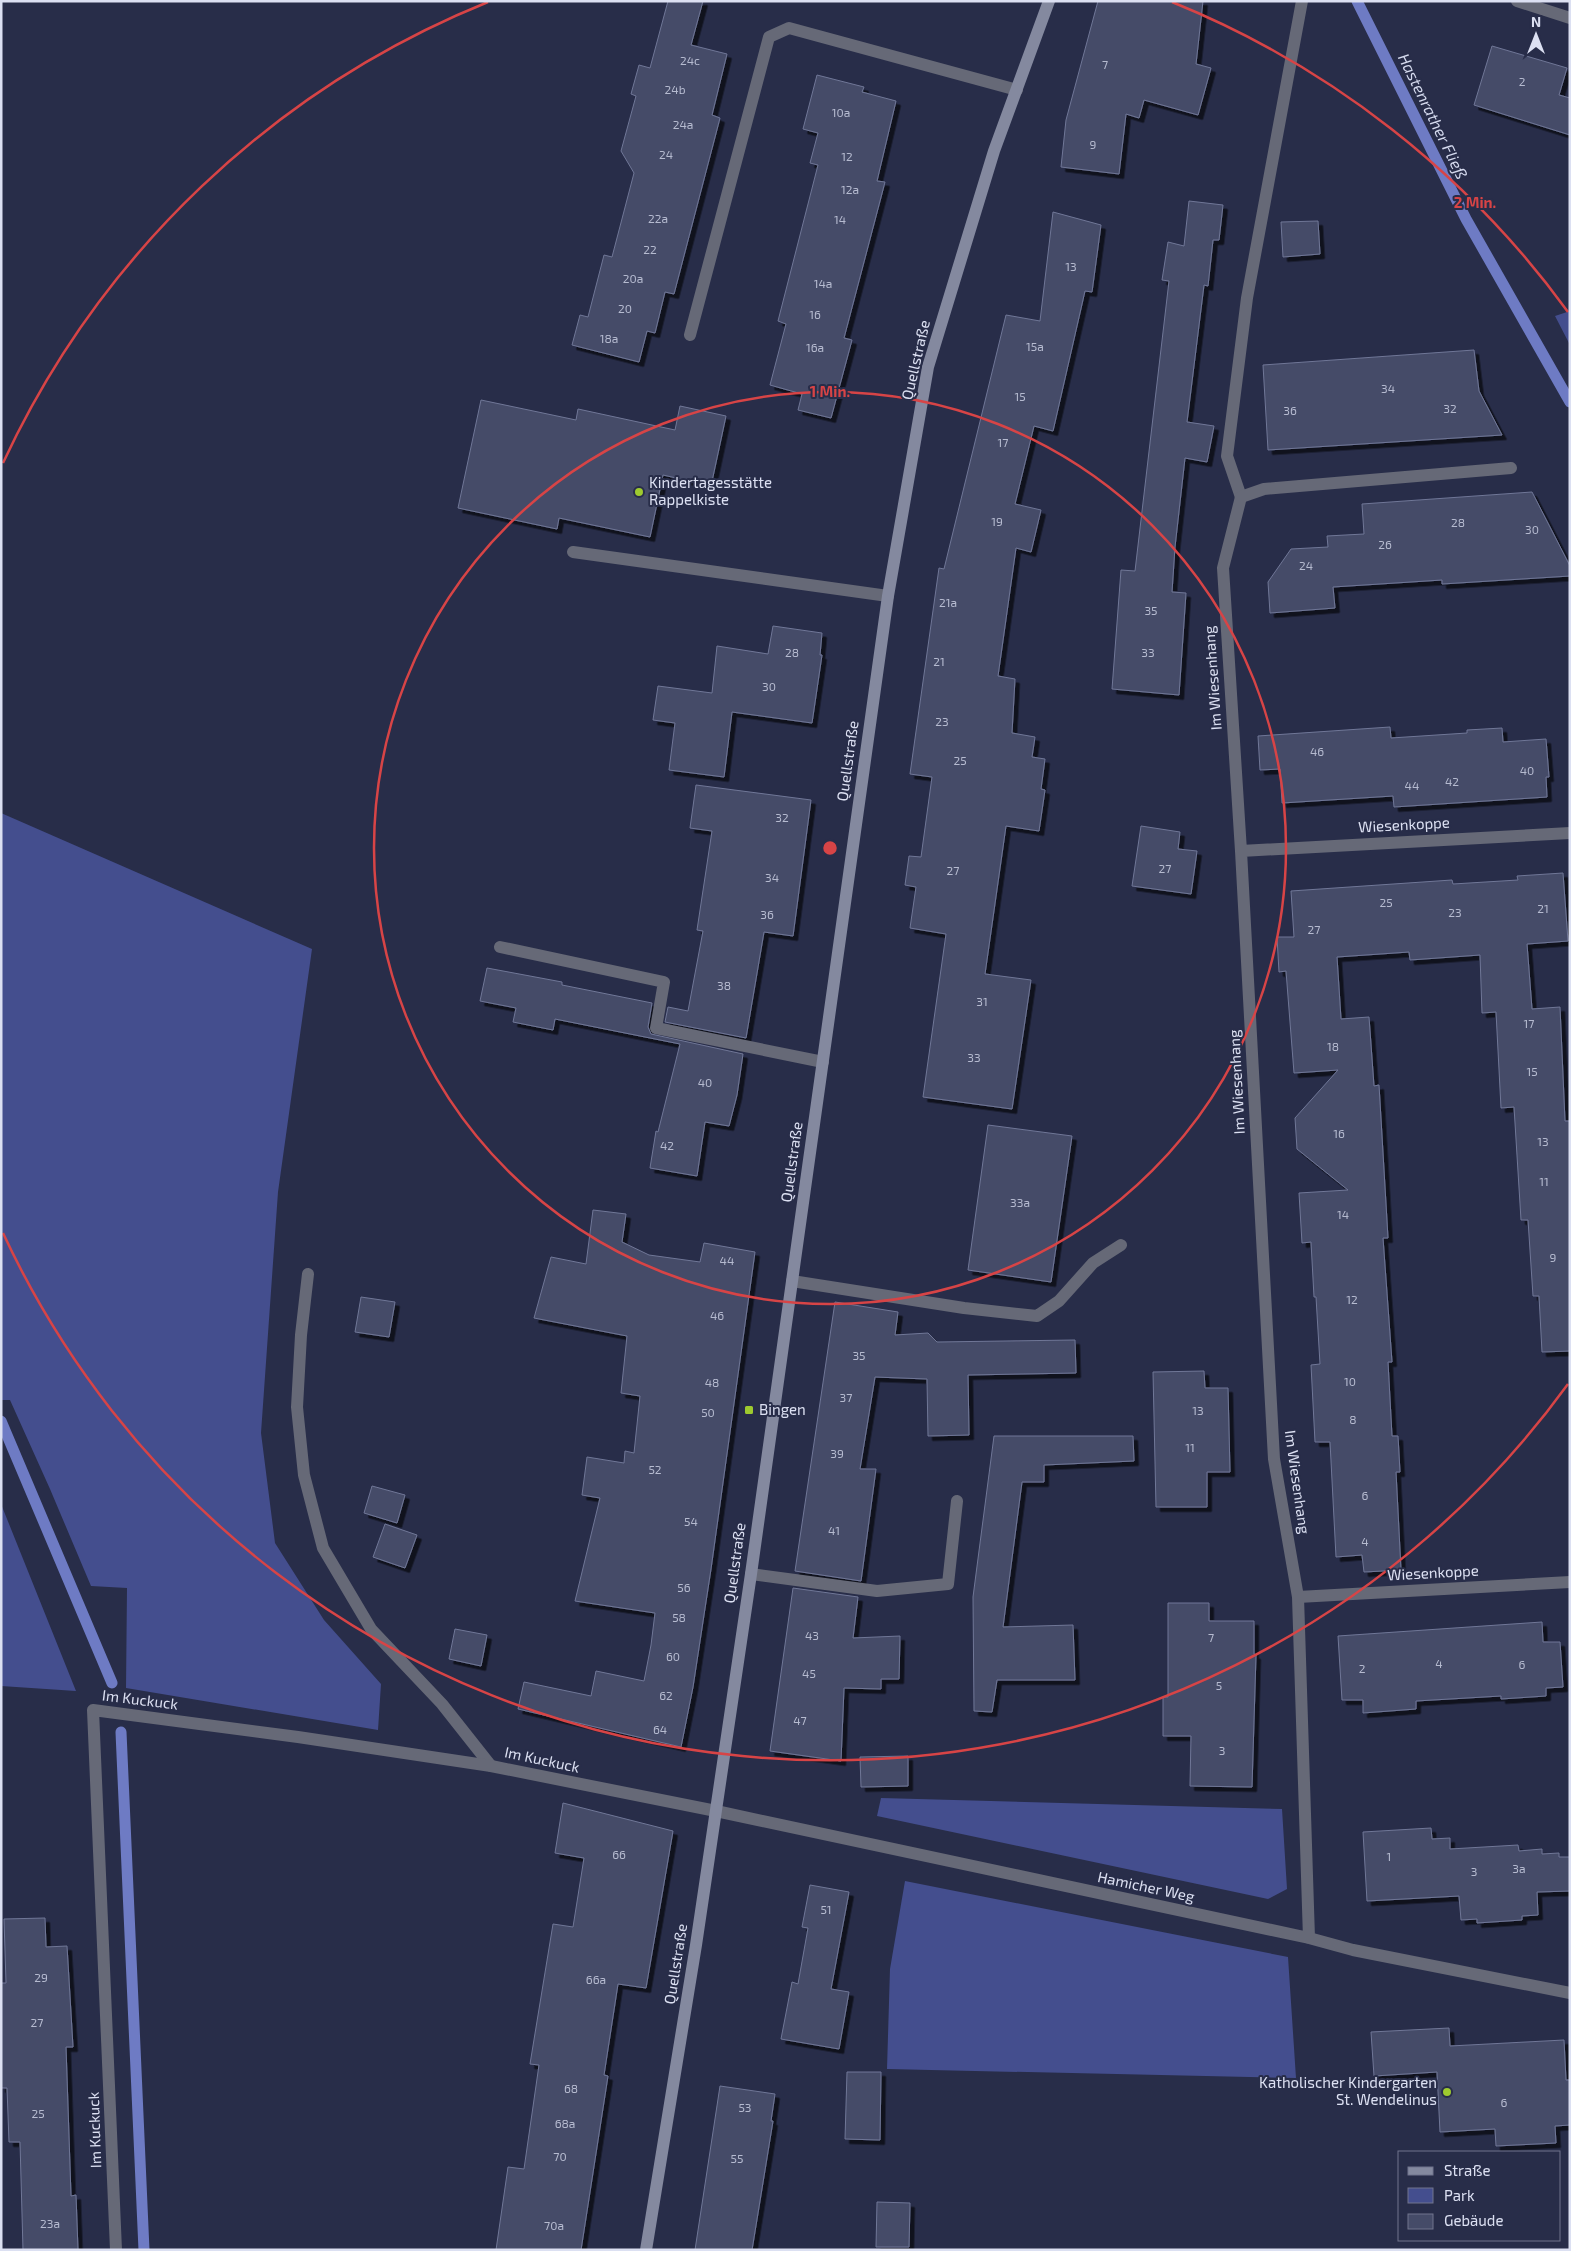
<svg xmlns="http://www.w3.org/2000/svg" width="1571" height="2251" font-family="'Exo 2',sans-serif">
<defs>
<filter id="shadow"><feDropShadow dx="4.5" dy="4.5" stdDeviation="0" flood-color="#0009"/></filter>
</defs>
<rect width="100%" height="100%" fill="#282d49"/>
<path fill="#444e8e" d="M1570,311V345L1555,316Z
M1,813L312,949L278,1192L261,1433L275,1543L324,1620L381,1684L378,1730L126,1688L127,1588L91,1586L50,1489L10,1400H1Z
M1,1504L76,1691L1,1686Z
M881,1798L1282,1809L1287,1889L1268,1899L877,1816Z
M905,1881L1288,1957L1296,2078L887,2069L890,1969Z"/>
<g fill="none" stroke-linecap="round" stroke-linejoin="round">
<path stroke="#6e7bc4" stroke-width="11" d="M1357,1L1466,219L1570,402
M1,1421L112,1683
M121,1732L144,2250"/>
</g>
<path fill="#454b68" stroke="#707797" filter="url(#shadow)" d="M668,1H703L691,45L727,54L712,115L720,118L674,294L665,292L655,333L647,331L639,362L572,345L580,315L588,317L604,255L612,257L634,173L621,151L636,96L631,94L639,65L650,68Z
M1098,1H1203L1196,64L1211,68L1198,115L1144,100L1139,118L1126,114L1119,174L1061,167L1066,120Z
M1492,46L1567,68L1559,95L1570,98V135L1474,105Z
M817,75L864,87L862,92L896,101L877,181L885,182L844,338L852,340L831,418L798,410L802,394L770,385L786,324L778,321L818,165L810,163L818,133L803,129Z
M1189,201L1223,205L1219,240H1213L1208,286L1204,285L1187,422L1214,426L1207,462L1185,458L1175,547L1172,592L1186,593L1179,695L1112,689L1121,570L1135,571L1169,281L1162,280L1168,242L1184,246Z
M1053,212L1101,225L1092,292L1085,291L1053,431L1034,426L1015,504L1041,510L1031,552L1016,548L998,676L1015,679L1012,733L1035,737L1032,757L1045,759L1041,789L1045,790L1039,831L1006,826L985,974L1031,980L1012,1109L923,1097L946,934L910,928L916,887L905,885L909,856L921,857L932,777L910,774L939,568L944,569L1006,315L1040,321Z
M1318,221L1320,254L1283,257L1281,222Z
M1474,350L1479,391L1502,435L1268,450L1263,365Z
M481,400L576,420L578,409L675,430L680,406L726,416L711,486L663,475L650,537L559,518L557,529L458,508Z
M1532,492L1570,566V576L1442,584V580L1333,587L1335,608L1270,613L1268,582L1291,549L1328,547L1327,536L1364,534L1362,504Z
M773,626L822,633L820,655H822L812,723L732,712L724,777L669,770L675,723L653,720L658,686L712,693L717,646L768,654Z
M1390,727L1391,738L1467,733V730L1502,728L1503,742L1546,739L1549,777H1546L1547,797L1394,807L1393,796L1282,803L1280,769L1260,770L1258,736Z
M696,785L811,800L793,936L764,932L746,1038L665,1022L668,1007L688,1011L703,931L697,930L712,831L690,828Z
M1141,826L1180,832L1178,849L1197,851L1191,894L1132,886Z
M1563,873L1568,941L1527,944L1532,1009L1560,1007L1565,1121H1570V1351L1542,1352L1539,1296H1533L1528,1220H1521L1514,1107L1501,1108L1496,1012L1482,1013L1480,955L1410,960L1409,952L1337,957L1341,1019L1369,1017L1374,1086L1379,1085L1388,1238H1383L1392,1362H1388L1392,1436H1398L1400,1472H1396L1401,1570L1364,1572L1362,1555L1336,1557L1330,1442H1315L1311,1365L1320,1364L1316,1297H1314L1311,1242L1302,1243L1299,1193L1348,1190L1297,1149L1295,1118L1338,1070L1294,1073L1286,971L1279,972L1277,937H1294L1291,891L1452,880L1453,884L1518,880L1517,876Z
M487,968L562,982V985L652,1003L648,1027L651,1034L743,1054L737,1095L729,1126L705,1122L697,1176L650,1168L656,1131L658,1132L680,1044L555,1019L553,1030L513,1022L516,1008L480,1001Z
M988,1125L1072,1136L1051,1282L968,1270Z
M593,1210L626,1214L622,1242L649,1255L700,1262L704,1243L755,1252L711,1569L693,1687L681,1747L518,1709L524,1682L591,1696L596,1671L644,1681L651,1645L655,1613L575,1601L600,1498L582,1495L587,1457L624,1463L625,1451L634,1453L640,1396L621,1393L627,1336L534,1318L551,1257L586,1264Z
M361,1297L395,1302L389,1337L355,1332Z
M835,1302L898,1312L895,1335L928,1333L937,1342L1075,1340L1076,1373L968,1375L969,1435L928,1436L927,1379L875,1377L860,1469H876L861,1581L795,1571Z
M1204,1371L1205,1388H1228L1230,1472H1207V1507H1156L1153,1372Z
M994,1436H1133L1134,1461L1044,1465V1482H1022L1003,1627L1073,1625L1075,1680H997L992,1712L974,1711L973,1597Z
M372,1486L405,1495L397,1523L364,1513Z
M385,1524L417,1535L405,1568L373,1557Z
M793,1588L858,1597L853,1638L900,1636L899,1679H881V1689L844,1688L841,1761L770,1751Z
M1168,1603H1209V1621H1254V1654L1256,1655L1252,1787L1190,1786L1191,1736H1163V1697H1168Z
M1542,1622L1543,1642H1560L1563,1687L1546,1688V1696L1501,1699V1696L1416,1701V1709L1363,1713V1700H1342L1338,1636Z
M455,1629L487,1635L481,1666L449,1659Z
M908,1756V1786L861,1787L860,1757Z
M563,1803L673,1831L646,1988L618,1984L604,2075L608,2076L581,2250H496L508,2167L524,2169L539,2065L530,2064L553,1924L573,1927L584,1858L555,1853Z
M1431,1828L1432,1839L1450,1838V1849L1518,1845L1519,1851L1542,1849V1854L1559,1853V1857H1570V1891L1537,1892L1538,1915L1522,1916V1920L1477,1923V1919L1461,1920L1459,1896L1367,1901L1363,1832Z
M810,1885L849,1892L831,1989L849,1992L839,2049L781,2039L792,1982L798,1984L808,1928L802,1927Z
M45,1918L46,1947L67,1946L73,2047H66L71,2196L76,2195L78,2250H23L20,2142H9L7,2088H1V1983H6L4,1919Z
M1449,2028L1450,2046L1564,2040L1566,2080H1570V2125L1555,2126L1556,2143L1496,2146L1495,2129L1440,2132L1437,2072L1374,2076L1371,2032Z
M847,2072H881L880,2140L845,2139Z
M720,2086L775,2094L771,2121H773L752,2250H695Z
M877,2202L910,2203L909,2247H876Z"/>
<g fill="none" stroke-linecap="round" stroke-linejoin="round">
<path stroke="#666977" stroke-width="12" d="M690,335L769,37L789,28L1017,90
M1241,497L1227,456L1247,298L1302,1
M573,552L888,596
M500,947L664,982L656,1028L823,1062
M308,1274L301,1335L297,1407L304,1475L323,1548L371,1629L442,1704L491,1766
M792,1281L964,1308L1037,1316L1059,1301L1093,1263L1121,1245
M751,1574L877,1591L948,1584L957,1501"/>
<path stroke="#666977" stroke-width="12" d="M1517,1L1570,18
M1241,851L1570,833
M1298,1597L1570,1582
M1309,1938L1298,1597L1274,1459L1241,851L1223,568L1241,497L1264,489L1511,468
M116,2250L93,1710L298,1737L491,1766L716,1811L1309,1938L1353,1950L1570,1993"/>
<path stroke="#84899f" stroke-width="12" d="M646,2250L696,1945L751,1574L888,596L928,367L994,151L1049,1"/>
</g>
<g fill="none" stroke="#d74446" stroke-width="2.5">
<circle cx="830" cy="848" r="456"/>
<path d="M1568 1384A912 912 0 0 1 3 1233M3 463A912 912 0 0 1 488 2M1172 2A912 912 0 0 1 1568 312"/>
</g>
<g fill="#9eca2f" stroke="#282d49" stroke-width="2">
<circle cx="639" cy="492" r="5"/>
<rect x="744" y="1405" width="10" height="10" rx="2.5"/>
<circle cx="1447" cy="2092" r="5"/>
</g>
<g text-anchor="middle" stroke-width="4" stroke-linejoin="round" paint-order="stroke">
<g font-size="12" fill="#b6bbd0">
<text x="690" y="65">24c</text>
<text x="1105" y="69">7</text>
<text x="1522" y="86">2</text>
<text x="675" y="94">24b</text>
<text x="841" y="117">10a</text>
<text x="683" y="129">24a</text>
<text x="1093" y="149">9</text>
<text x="666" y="159">24</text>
<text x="847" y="161">12</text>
<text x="850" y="194">12a</text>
<text x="658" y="223">22a</text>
<text x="840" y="224">14</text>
<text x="650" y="254">22</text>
<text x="1071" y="271">13</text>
<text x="633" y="283">20a</text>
<text x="823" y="288">14a</text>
<text x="625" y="313">20</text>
<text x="815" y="319">16</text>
<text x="609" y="343">18a</text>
<text x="1035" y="351">15a</text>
<text x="815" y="352">16a</text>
<text x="1388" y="393">34</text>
<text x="1020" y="401">15</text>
<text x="1450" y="413">32</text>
<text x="1290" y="415">36</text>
<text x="1003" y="447">17</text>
<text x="997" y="526">19</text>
<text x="1458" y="527">28</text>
<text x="1532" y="534">30</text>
<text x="1385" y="549">26</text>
<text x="1306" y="570">24</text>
<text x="948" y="607">21a</text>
<text x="1151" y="615">35</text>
<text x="792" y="657">28</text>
<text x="1148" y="657">33</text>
<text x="939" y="666">21</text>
<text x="769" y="691">30</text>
<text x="942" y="726">23</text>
<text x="1317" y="756">46</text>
<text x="960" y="765">25</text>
<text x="1527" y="775">40</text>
<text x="1452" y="786">42</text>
<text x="1412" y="790">44</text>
<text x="782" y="822">32</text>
<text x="1165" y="873">27</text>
<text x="953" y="875">27</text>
<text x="772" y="882">34</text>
<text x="1386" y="907">25</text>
<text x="1543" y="913">21</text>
<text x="1455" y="917">23</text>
<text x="767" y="919">36</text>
<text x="1314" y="934">27</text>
<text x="724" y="990">38</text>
<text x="982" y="1006">31</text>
<text x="1529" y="1028">17</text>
<text x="1333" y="1051">18</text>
<text x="974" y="1062">33</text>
<text x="1532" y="1076">15</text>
<text x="705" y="1087">40</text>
<text x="1339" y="1138">16</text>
<text x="1543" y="1146">13</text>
<text x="667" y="1150">42</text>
<text x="1544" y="1186">11</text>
<text x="1020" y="1207">33a</text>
<text x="1343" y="1219">14</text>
<text x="1553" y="1262">9</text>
<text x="727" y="1265">44</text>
<text x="1352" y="1304">12</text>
<text x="717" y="1320">46</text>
<text x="859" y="1360">35</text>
<text x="1350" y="1386">10</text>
<text x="712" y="1387">48</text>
<text x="846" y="1402">37</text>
<text x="1198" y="1415">13</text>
<text x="708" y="1417">50</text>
<text x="1353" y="1424">8</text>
<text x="1190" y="1452">11</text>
<text x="837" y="1458">39</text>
<text x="655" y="1474">52</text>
<text x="1365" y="1500">6</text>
<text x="691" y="1526">54</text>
<text x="834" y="1535">41</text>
<text x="1365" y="1546">4</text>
<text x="684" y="1592">56</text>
<text x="679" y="1622">58</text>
<text x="812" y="1640">43</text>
<text x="1211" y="1642">7</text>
<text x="673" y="1661">60</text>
<text x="1439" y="1668">4</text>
<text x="1522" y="1669">6</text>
<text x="1362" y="1673">2</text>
<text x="809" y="1678">45</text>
<text x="1219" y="1690">5</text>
<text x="666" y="1700">62</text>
<text x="800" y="1725">47</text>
<text x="660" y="1734">64</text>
<text x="1222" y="1755">3</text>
<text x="619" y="1859">66</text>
<text x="1389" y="1861">1</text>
<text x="1519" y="1873">3a</text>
<text x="1474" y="1876">3</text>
<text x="826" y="1914">51</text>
<text x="41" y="1982">29</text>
<text x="596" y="1984">66a</text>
<text x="37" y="2027">27</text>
<text x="571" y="2093">68</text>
<text x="1504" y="2107">6</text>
<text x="745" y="2112">53</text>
<text x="38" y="2118">25</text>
<text x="565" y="2128">68a</text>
<text x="560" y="2161">70</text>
<text x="737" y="2163">55</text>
<text x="50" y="2228">23a</text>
<text x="554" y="2230">70a</text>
</g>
<g font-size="15" fill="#dce0f2" stroke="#282d49">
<text transform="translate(916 360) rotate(-77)" y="5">Quellstraße</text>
<text transform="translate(1213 678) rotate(-94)" y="5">Im Wiesenhang</text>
<text transform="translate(848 761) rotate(-82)" y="5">Quellstraße</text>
<text transform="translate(1404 825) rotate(-3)" y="5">Wiesenkoppe</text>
<text transform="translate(1237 1082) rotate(-93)" y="5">Im Wiesenhang</text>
<text transform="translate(792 1162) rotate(-82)" y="5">Quellstraße</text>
<text transform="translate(1297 1482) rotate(82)" y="5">Im Wiesenhang</text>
<text transform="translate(735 1563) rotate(-82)" y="5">Quellstraße</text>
<text transform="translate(1433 1573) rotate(-3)" y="5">Wiesenkoppe</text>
<text transform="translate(140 1700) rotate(7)" y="5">Im Kuckuck</text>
<text transform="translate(542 1760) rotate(12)" y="5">Im Kuckuck</text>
<text transform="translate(1146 1887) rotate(12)" y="5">Hamicher Weg</text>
<text transform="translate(676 1964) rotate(-81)" y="5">Quellstraße</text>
<text transform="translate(95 2130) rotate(-92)" y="5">Im Kuckuck</text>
</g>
<g font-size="15" fill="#dce0f2" stroke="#282d49" text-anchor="start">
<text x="649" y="488">Kindertagesstätte<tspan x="649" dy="17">Rappelkiste</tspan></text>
<text x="759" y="1415">Bingen</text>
<text x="1437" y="2088" text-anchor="end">Katholischer Kindergarten<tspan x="1437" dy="17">St. Wendelinus</tspan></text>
</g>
<g font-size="16" font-style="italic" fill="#d5daee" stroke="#282d49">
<text transform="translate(1433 116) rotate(64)" y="6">Hastenrather Fließ</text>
</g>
</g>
<circle cx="830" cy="848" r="8" fill="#d74446" stroke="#282d49" stroke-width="2.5"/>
<g font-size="15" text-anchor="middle" font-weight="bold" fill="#d74446" stroke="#282d49" stroke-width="4" stroke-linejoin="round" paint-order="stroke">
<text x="1475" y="208">2 Min.</text>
<text x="830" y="397">1 Min.</text>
</g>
<rect width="1571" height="2251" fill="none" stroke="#dce0f2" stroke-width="5"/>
<rect x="1398" y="2151" width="162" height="90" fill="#282d49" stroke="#70758d"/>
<rect x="1408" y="2167" width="25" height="8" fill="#84899f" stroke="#70758d"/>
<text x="1444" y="2176" font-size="15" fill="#dce0f2">Straße</text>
<rect x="1408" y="2188" width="25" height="15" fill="#444e8e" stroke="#70758d"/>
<text x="1444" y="2201" font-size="15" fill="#dce0f2">Park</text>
<rect x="1408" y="2214" width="25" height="15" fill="#454b68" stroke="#70758d"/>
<text x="1444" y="2226" font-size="15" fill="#dce0f2">Gebäude</text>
<g transform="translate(1536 35)" stroke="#282d49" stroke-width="4" paint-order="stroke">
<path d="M0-4L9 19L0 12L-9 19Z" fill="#dce0f2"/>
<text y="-8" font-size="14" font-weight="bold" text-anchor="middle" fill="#dce0f2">N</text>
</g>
</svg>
